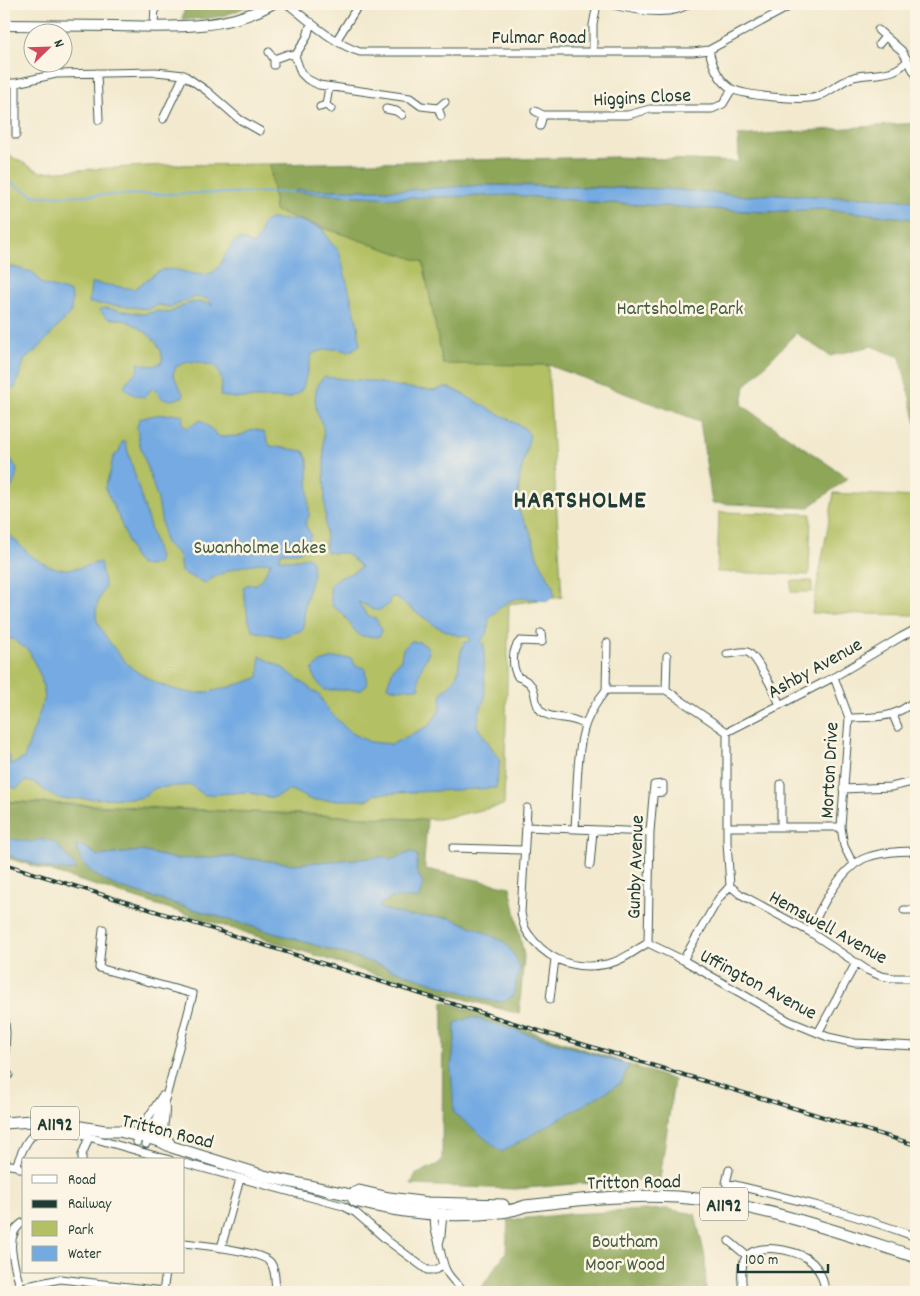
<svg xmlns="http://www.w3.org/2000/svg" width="920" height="1296" font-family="Dekko,sans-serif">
<rect width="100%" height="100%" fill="#fcf5e5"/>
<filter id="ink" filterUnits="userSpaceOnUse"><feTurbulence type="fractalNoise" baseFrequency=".02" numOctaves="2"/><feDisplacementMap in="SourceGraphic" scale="10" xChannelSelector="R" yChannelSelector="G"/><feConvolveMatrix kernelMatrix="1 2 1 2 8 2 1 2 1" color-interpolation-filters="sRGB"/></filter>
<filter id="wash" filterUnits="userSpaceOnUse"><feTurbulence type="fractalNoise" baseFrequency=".0096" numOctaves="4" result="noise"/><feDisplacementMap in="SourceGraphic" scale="20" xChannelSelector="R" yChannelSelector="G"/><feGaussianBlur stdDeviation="1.12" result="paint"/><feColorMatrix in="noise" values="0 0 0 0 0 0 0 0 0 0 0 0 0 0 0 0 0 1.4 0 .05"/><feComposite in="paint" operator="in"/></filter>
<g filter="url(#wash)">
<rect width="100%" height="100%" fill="#f2e9ce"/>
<path fill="#b3c063" stroke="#697e4c" d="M4,153L41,172L165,165L270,164L276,211L423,262L443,364L548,365L562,597L509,604L504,805L439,819H422L4,801Z
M834,493L916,497V615L812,613Z
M719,512L811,514L809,575L717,572Z
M791,581H812V592H791Z"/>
<path fill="#8ea659" stroke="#567246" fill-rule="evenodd" d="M186,4H251C225,18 211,19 182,19Z
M916,123V201L869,197H830L778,194L748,196L668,189L530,185H481L410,190H297L294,192L395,198L513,195L595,202L764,212L823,209L916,219V423L900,357L871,346L830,356L796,333L745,386L742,405L848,478L808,508L712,503L700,421L548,365L443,364L423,262L275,211L270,164L617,157L739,162L738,136Z
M4,802L427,820L424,862L426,869L510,887L524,956L519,1014L367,972L231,928L4,857ZM77,846L85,847L98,856L141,851L176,859L233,857L293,864L383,857L391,860L418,856L416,871L423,883L381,904L379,908L408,916L450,918L480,930L504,942L487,1000L342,953L118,887L77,851Z
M443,1001L674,1080L660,1179L574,1184L515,1189L411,1185L415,1175L442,1162ZM455,1023L502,1152L451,1069L455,1041Z
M667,1209L695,1214L705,1257L706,1292H481L479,1291L506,1252L508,1220L569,1214Z"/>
<path fill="#74aae2" stroke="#4a748b" d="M481,185L668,189L748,196L778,194L830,197H869L916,201V219L823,209L764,212L595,202L513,195L395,198L293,192L297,190H410Z
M269,219L297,220L322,228L328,239L339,251L358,325L360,345L349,352C338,347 323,349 312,354L303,388L298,394L289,398H235L220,396C223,383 222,377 215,366C199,363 192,358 176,367L173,374L184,396L173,400L163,399L153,387L145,397C135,396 129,394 124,386C128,378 134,376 139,368L138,363L153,366L162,362C165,343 140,326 124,320C119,318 113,320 108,318C105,317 102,312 99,310L104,308L143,314L158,311L169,313L189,303L202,302L213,305L207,299L196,297L171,307L158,305L149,309L89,303L91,284L95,283L134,289C144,283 152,273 163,270C179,266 198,280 213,272C227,264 229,226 253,245L260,235L262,224Z
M4,265L33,272L42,284L70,292L72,298L71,312L38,349L25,359L15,388H4Z
M324,377L369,381L403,387L434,391L444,387L453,389L523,427L530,435L520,476L518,496L520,513L531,533L537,556L553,586L554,595L548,601C515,597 514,594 489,618L488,631L481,641L484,645L485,698L480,711L477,726L500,760L496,788L376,794L367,800H311L291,790L272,798L247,792L204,795L191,785L155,788L141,798L61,799L46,792L37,784L26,781L16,789L4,782V755H9L11,765L24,758L45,697L41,677L29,651L14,640L4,636V529C22,547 41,571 69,569C79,569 90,564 100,562L105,587C100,596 96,605 96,616C97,628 125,665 136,671C152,682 173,691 192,693C206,695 245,683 259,677L260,656L283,668L319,695L328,710L350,732L370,742L392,744L430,725L440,709L442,692C466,673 454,667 464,643L470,641V638L466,635L459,636L437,627L395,597L390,598L389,604C373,617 373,607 358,602L367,615L376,619L382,630L380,636L376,637L361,636L355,631L342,613L332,606C324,571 341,583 361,567L346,553H333L326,552L323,426C315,413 310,389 324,377Z
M179,414L184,416L182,423L187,428L201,420L220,437L239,436L254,429L264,432L270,446L304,451L308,460L309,516L305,524L311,535C304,553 301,553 282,552L279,559L291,560L308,557L312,561L313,573L305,604L303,630L282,637L253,631L248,618L243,588L246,585L256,584L263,577L271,562C247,563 224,570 205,583L181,572L179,555L165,543L158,500L139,442L137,428L139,419L155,415Z
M125,441L159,558L157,563L149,566L140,565L133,556L119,518L105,488C106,483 108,479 109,475C113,466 109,458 119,452L122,442Z
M4,447L17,469C16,481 12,489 4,498Z
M411,641L419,642L427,646L429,652C424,664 416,674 420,688L396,689L387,686L394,666L400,662L403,649Z
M334,658H351L356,666L365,668L367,684L362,690H324L315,679L312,670L320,662Z
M4,838L32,842L41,839L55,842L77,869C61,875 20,859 4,854Z
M76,845L85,847L98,856L141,851L176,859L233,857L293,864L383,857L391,860L411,852L418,856L416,871L423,883L419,898H391L381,904L379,908L408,916L450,918L480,930L504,942L513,953L520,968L513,996L503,1002L487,1000L342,953L118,887C99,878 80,869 76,845Z
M472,1017L609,1059L629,1065L621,1083L502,1152L454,1113L451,1069L455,1041V1023Z"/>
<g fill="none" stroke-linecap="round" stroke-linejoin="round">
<path stroke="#74aae2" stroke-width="2" d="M4,179L35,196L293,192"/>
</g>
</g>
<g filter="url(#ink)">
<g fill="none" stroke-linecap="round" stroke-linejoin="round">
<defs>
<path id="street" d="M287,4C310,21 332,43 360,52H693L709,50L794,4
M609,4C629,9 671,18 688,4
M311,22L307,37L295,56L301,73L307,79L319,85L410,98L421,106L438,108L445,102
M154,27L155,4
M336,41L359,4
M879,44L885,37
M709,50C712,64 719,81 732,89C746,96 802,101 816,97C830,93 840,81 854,77C867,73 883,76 895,70C900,68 904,64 908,61L902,51L878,30
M269,52L274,59V65
M593,52V25L597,4
M274,59L288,54L295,56
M908,61L916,75
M56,62V74L156,72L184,75L207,91L239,119L260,131
M97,73L99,120
M4,83H16L56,74
M16,83V135
M326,105L329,87
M320,107L326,105L331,109
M438,108L441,116
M386,109L396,111L402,115
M535,111L543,115H628L650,109H712L723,104L732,89
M163,119L184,75
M540,126L543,115
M541,633L542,642L520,641C511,650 512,667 518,677C542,685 530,699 541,711C552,721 572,715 585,725
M727,654C733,654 740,651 747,652C756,654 776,695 780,705
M834,677L849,718L841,827L844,846L850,858L855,864
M606,690L607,643
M666,690L667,656
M893,715L898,727
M849,718C876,717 896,719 916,699
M727,732L834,677L901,637L916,629
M843,789L891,787L916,781
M527,808L521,913C522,918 523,924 525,928C527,933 531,937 534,941C553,963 579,970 607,964C623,961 635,950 648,943
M526,827L650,832
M727,827H841
M781,827V784
M575,828C577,800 576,749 586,723C591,710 598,700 606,690H666L727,732
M453,848L524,850
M590,865L593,831
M730,886L740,894L810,932L867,970L881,976L893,978H916
M904,910H916
M103,929L99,968L193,994L166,1097L146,1144
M810,932C820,908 839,871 863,859C879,852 899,851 916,851
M648,943L683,960L789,1021L828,1037L855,1043L916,1046
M648,943L650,832L654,785L663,784V792L653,793
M683,960L719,898L730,886L727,842V732
M550,999L555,959
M4,1012L6,1033L4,1070L9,1075
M818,1033L856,963
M137,1142L146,1121L162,1096
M82,1160V1155L89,1137
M184,1163L343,1206L356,1213L388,1241L427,1270H435L443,1266
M4,1164L16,1166L24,1170
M16,1166C23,1149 27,1134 46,1127L89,1137L170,1160
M729,1170L726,1183C790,1198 855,1214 916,1237
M435,1213C433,1225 436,1233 439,1244C444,1270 445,1274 465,1292
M729,1241L747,1256
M184,1243C201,1245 261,1251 270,1262C276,1269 275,1283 276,1292
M439,1244L441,1236L443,1212
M221,1248L240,1179
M20,1287C16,1268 1,1234 24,1222
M4,1291L60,1279L163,1291
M163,1292L166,1272
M743,1292C742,1282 740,1271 744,1261C752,1241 794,1249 808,1259C819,1267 824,1279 825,1292"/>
<path id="secondary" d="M4,25C41,25 78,26 115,26C168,27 225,31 272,4"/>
<path id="primary" d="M163,1104C166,1125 155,1123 170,1145
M4,1123L32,1121L50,1122L105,1131H119L160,1141L172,1147L264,1176L351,1195L359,1191L389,1198L428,1203L503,1205
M351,1195L355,1201C397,1212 436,1217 479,1214C494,1213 510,1212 525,1206C575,1200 626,1194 677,1197C758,1203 839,1232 916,1257"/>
</defs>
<use href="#street" stroke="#3f574b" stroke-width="9"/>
<use href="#secondary" stroke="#3f574b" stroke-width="12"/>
<use href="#primary" stroke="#3f574b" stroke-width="13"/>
<use href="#street" stroke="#fff" stroke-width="7"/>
<use href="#secondary" stroke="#fff" stroke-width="10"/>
<use href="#primary" stroke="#fff" stroke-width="11"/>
<defs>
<path id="rail" d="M4,864L549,1034L916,1145"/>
</defs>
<use href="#rail" stroke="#1f3d34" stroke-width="4"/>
<use href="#rail" stroke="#fcf5e5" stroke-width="2" stroke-dasharray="5.5" stroke-linecap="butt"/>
</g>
</g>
<g text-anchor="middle" stroke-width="5" stroke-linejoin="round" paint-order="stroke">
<g fill="#fcf5e5" stroke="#617469" stroke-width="1">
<rect x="31" y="1106.5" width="48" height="33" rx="4"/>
<rect x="700" y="1187.5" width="48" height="33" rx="4"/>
</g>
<g font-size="19" font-weight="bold" fill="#1f3d34">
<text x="55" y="1130">A1192</text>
<text x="724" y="1211">A1192</text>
</g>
<g font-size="20" fill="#1f3d34" stroke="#fcf5e5">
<text x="539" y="43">Fulmar Road</text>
<text transform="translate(642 96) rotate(-3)" y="7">Higgins Close</text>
<text transform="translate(814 667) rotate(-29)" y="7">Ashby Avenue</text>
<text transform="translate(828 770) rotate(-87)" y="7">Morton Drive</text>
<text transform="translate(634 867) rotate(-88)" y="7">Gunby Avenue</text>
<text transform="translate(829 926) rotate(29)" y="7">Hemswell Avenue</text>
<text transform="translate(759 983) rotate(28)" y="7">Uffington Avenue</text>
<text transform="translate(168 1130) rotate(14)" y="7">Tritton Road</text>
<text transform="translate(634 1181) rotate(-1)" y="7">Tritton Road</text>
</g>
<g font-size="20" fill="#445e40" stroke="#fcf5e5">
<text x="680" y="314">Hartsholme Park</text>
<text x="260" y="553">Swanholme Lakes</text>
<text x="625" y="1247">Boutham<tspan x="625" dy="23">Moor Wood</tspan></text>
</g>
<g font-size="25" font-weight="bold" letter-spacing="1" fill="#1f3d34" stroke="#fcf5e5">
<text x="580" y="507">HARTSHOLME</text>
</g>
</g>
<rect width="920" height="1296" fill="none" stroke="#fcf5e5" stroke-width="20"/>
<rect x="22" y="1158" width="162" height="115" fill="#fcf5e5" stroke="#a4ab9e"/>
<rect x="32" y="1175" width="25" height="8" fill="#ffffff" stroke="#a4ab9e"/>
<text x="68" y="1184" font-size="15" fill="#1f3d34">Road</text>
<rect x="32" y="1200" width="25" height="8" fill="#1f3d34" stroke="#a4ab9e"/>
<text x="68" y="1208" font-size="15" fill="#1f3d34">Railway</text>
<rect x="32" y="1221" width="25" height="15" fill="#b3c063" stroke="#a4ab9e"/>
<text x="68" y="1234" font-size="15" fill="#1f3d34">Park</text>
<rect x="32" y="1246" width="25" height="15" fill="#74aae2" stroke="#a4ab9e"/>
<text x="68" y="1258" font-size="15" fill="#1f3d34">Water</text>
<g transform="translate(48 48) rotate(67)"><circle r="24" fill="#fcf5e5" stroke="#a4ab9e"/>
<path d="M0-4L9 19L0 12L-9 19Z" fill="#d1495b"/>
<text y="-8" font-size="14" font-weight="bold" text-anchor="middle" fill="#1f3d34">N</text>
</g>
<path d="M738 1264v8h90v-8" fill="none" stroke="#1f3d34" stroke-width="2.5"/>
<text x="745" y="1264" font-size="15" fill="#1f3d34" stroke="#fcf5e5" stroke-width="4" paint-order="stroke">100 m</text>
</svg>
